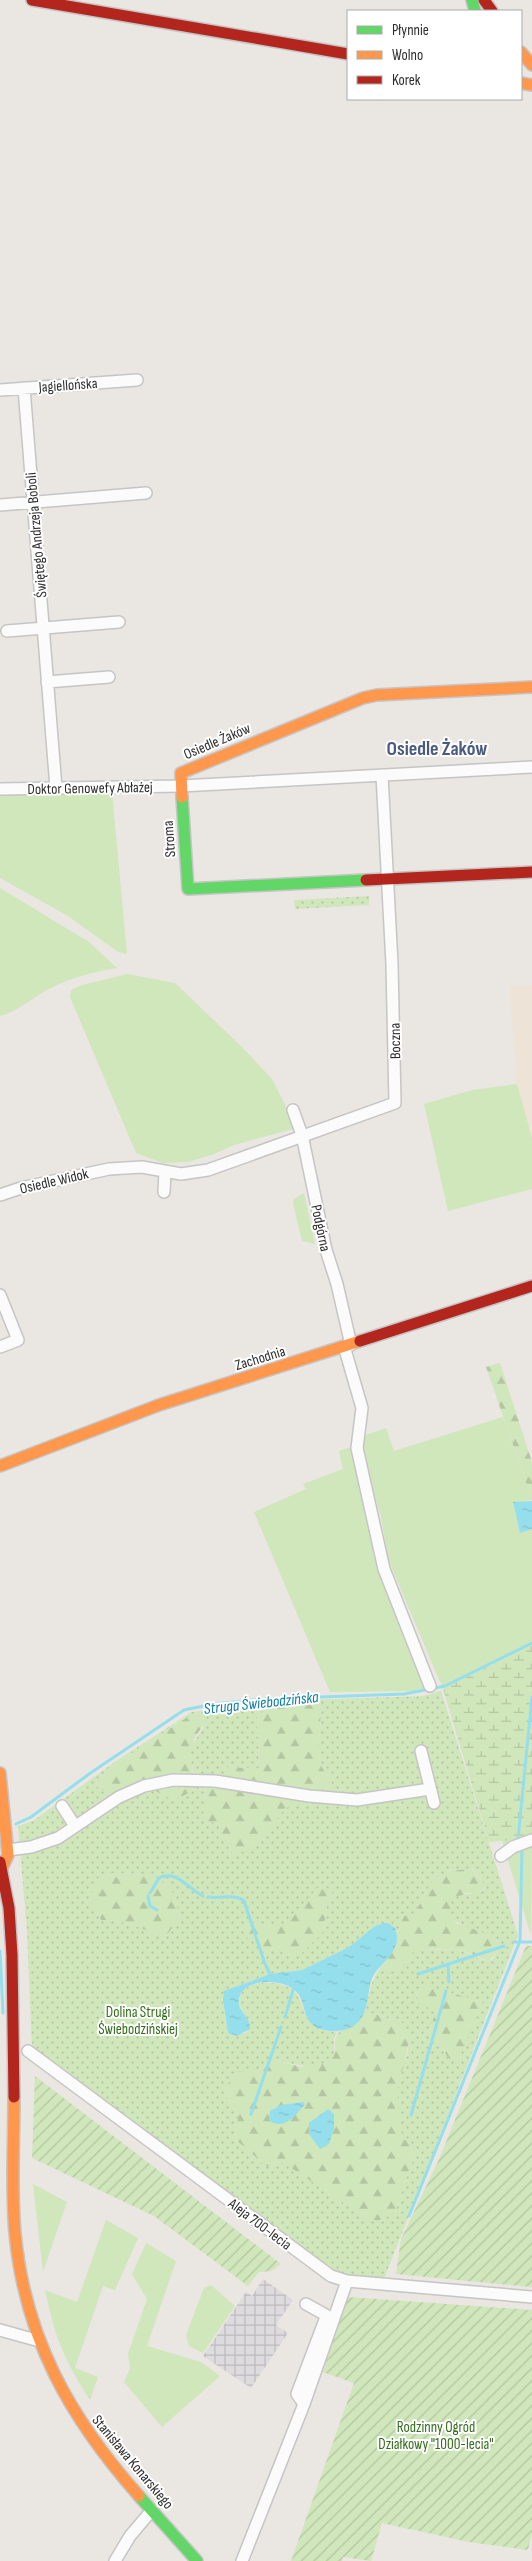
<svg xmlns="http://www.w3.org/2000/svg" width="532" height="2561" font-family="'Sofia Sans Condensed',sans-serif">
<defs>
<pattern id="industrial-grid" width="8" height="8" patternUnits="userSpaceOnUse" patternTransform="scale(1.25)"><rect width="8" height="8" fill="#dedbde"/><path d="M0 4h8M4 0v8" fill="none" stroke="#bfbcbf"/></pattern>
<pattern id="forest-firs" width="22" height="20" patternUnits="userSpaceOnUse" patternTransform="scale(1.25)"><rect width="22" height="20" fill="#d0e6bb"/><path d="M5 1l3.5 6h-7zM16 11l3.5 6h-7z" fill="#b3c6a1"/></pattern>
<pattern id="wetland-marsh" width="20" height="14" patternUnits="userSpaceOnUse" patternTransform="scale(1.25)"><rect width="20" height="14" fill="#d0e6bb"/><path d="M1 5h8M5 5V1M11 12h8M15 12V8" fill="none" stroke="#b3c6a1"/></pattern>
<pattern id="park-dots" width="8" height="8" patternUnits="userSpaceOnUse" patternTransform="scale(1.25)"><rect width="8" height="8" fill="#d0e6bb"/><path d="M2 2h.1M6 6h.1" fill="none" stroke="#b3c6a1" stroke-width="1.8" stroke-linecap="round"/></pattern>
<pattern id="garden-furrows" width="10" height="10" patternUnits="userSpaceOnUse" patternTransform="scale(1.25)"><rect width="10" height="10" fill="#d0e6bb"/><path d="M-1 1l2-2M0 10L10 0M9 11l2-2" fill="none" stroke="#b3c6a1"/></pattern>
<pattern id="water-ripples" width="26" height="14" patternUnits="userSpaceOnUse" patternTransform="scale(1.25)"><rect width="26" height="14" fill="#95dfed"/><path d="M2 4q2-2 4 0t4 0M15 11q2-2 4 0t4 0" fill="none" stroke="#81c0cc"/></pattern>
</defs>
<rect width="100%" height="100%" fill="#eae6e2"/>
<path fill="url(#industrial-grid)" d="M263,2279L293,2300L276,2325L288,2333L251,2388L203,2356L246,2292L252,2296Z"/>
<path fill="#ede4d7" d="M532,985V1138L517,1084L509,986Z"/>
<path fill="#d0e6bb" d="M0,784L112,792L127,954L118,952L68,916L0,878Z
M0,888L89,942L117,968C93,972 72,977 51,988C33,997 19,1011 0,1016Z
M127,974L175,983L242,1047L272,1079L294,1122L293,1129L234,1145L214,1154L188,1162L163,1163L136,1153L70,997L71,990L82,985Z
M517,1084L532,1138V1189L448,1211L424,1104L472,1090Z
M304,1193L315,1244L302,1241L293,1203L294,1199Z
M503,1417L532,1500L513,1503L520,1532L532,1529V1645L443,1689L388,1559L381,1516L363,1462L361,1437L386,1428L394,1451Z
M354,1446L364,1495L427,1689L422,1691L330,1692L254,1512L306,1489L303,1484L343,1469L339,1451Z
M532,1839L531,1935L502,1841Z
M33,2184L67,2202L43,2272Z
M106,2220L138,2238L115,2290L103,2286L75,2368L98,2377L90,2400C64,2360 55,2337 45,2290L77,2302Z
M146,2243L176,2261L147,2346L201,2362L220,2376L162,2427L124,2382L130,2368L128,2354L147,2299L132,2274Z
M211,2285L235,2306L203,2353L189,2346L186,2335L204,2288Z"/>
<path fill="url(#forest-firs)" d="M500,1363L532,1462V1500L486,1367Z
M319,1700C325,1721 314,1746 322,1767C326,1775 336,1781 331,1791C326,1804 297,1805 285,1808C271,1828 258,1848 234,1856L223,1837L218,1823L203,1821L205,1784L222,1778L226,1767L259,1768L257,1716C278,1700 294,1702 319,1700Z
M192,1714L201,1715L204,1720C203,1729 197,1732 194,1740C188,1757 196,1775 192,1792L173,1800L117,1792L110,1794L97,1787L96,1780L117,1763Z
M471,1868L486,1887L478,1893H465L455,1923L477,1929L496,1938L498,1950L489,1961C479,1958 468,1951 458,1950C445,1948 426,1949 413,1953L407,1963L398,1972L390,1971L382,1966L396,1947L397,1932L404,1916L415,1913C434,1878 430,1873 471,1868Z
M112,1873C133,1873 163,1873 174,1895C177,1902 178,1911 179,1919L164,1939C143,1928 125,1920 101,1920L90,1899L95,1879Z
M320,1886L332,1890L333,1899L327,1906L323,1932L299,1957C281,1957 259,1946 245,1936V1926L253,1921L286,1923L312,1893Z
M424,1984L484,2002L459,2059H449L430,2031L435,2012L419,2003L416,1996Z
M365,2011L403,2023L408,2028L410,2039L405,2059V2139L414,2147L415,2154L395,2212C386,2221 381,2221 369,2220L281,2162L267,2167L235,2139L238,2116L223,2091L237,2071H258L273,2060L302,2067L335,2050C332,2023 355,2030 365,2011Z"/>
<path fill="url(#wetland-marsh)" d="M532,1645V1935V1839L489,1842L443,1689Z"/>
<path fill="url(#park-dots)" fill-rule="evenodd" d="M369,896V905L295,909L294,900Z
M441,1691L518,1935L384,2279L347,2276L331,2270L32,2047L27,1932L18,1826L33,1821L116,1761L192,1712L281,1701L424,1696ZM319,1701C325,1721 314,1746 322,1767C326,1775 336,1781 331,1791C327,1800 295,1805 285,1808C271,1827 258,1850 233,1855L223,1837L218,1823L203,1821L205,1784L223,1778L226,1767L259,1768L257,1716C278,1700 294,1702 319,1701ZM192,1714L201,1715L204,1720L203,1728L189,1750L195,1779L192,1792L173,1800L140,1783L130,1785L110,1794L97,1787L96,1780L117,1763ZM472,1868L486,1887C481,1896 461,1892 451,1899L450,1917C457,1925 484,1932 496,1938L498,1950L492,1960C484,1963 471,1954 462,1951C453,1948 423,1950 413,1952L407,1963L398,1972L390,1971L382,1966C370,1980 369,1994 365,2011L403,2023C418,2040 401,2067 398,2086C397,2094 399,2128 403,2135C407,2143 413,2145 415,2154L395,2212L381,2221L369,2220L287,2165L281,2162L267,2167L235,2139L238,2116L223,2091L237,2071H258L273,2060C293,2063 316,2074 334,2056V2039L337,2032C328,2031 319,2031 312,2024C302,2015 304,2000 294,1991C282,1979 241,1978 239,2000C239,2008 243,2010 246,2017C248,2021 247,2027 247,2032L237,2036L228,2033L223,2000L227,1990L270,1974L302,1970L349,1947L375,1926L388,1923L397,1932L404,1916L415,1913C434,1878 430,1873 472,1868ZM112,1873C133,1873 163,1873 174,1895C177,1902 178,1911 179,1919L164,1939C143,1928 125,1920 101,1920L90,1899L96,1879ZM320,1886L332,1890L333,1899L327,1906L323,1932L299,1956C281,1957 259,1946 245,1936V1926C258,1919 270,1928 284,1924C294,1920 309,1895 320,1886ZM424,1985L483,2002L459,2059H449L430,2031L435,2012L419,2002L416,1995Z"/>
<path fill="url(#garden-furrows)" d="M526,1946H532V2287L396,2274L401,2239L439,2159Z
M35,2076L281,2264L271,2271L259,2272L248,2286L154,2216L32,2158Z
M347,2297L532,2310V2533L528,2550L469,2542L382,2523L371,2561L343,2557L342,2561H291L354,2383L323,2372Z"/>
<path fill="url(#water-ripples)" d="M532,1501V1529L520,1533L513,1502Z
M384,1923H388L395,1928C403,1948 386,1959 375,1973C365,1988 372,2012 355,2025C348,2030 338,2032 330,2031C296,2027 311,2002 293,1989C280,1979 244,1978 239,1998C236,2011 251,2016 250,2029L237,2036L228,2033L223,2000L224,1991L270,1974L302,1970L349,1947L375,1926Z
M303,2102L305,2104C297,2114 283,2132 269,2120L270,2111L281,2105Z
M328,2109L334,2114V2128L329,2144L320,2149L309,2134V2123Z"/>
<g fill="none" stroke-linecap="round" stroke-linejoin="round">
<path stroke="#95dfed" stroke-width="3" d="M16,1824L31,1817L89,1774L184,1710L213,1704L265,1699L404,1694L445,1686L532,1643
M518,1839L532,1697
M150,1893L159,1878C177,1869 188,1889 203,1896
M148,1896L150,1906L157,1910
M208,1897C220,1899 235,1893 244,1901L264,1961
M514,1942H532
M0,1951L3,2013
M264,1962L270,1974
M448,1964L449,1982
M418,1974L504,1946
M285,2017L293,1990
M251,2114L281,2027
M411,2115L446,1991
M409,2216L520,1941L522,1850"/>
<defs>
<path id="street" d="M24,388L56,788
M0,390L137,380
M0,505L146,493
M7,631L119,622
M47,682L109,677
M0,789L181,786L532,767
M293,1110L302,1135L326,1250L337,1284L351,1345
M164,1192L165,1171
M0,1195L21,1188L109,1169L142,1167L181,1174L208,1170L395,1103L392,964L382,775
M0,1295L18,1340L0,1347
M344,1346L362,1408L357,1448L384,1569L430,1686
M421,1751L434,1803
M62,1806L75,1826
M8,1850L31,1847L58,1838L119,1797L144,1786L173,1780L215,1781L309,1796L357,1800L430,1789
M501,1856L513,1847L532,1840
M28,2051L331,2276L347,2281L532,2297
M306,2304L333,2319
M0,2330L36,2340
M304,2404L297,2394L326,2317
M115,2561L130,2536L152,2510
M242,2561L304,2404L347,2281"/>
<path id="fast" d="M472,0L475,11
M182,797L188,889L366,880
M139,2496L197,2561"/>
<path id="slow" d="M521,52L532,65
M521,83L532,85
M182,797L181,773L363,698L377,695L532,687
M0,1466L159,1405L360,1341
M0,1773L8,1855L2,1868
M14,2097C14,2142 11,2189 15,2233C25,2339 70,2418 139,2496"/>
<path id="jam" d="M32,0L348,54
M484,0L492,11
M366,880L532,872
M360,1341L532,1286
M0,1862L9,1908L12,1955L14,2097"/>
</defs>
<use href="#street" stroke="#c6c5c5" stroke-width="14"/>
<use href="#fast" stroke="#c6c5c5" stroke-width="14"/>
<use href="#slow" stroke="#c6c5c5" stroke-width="14"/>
<use href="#jam" stroke="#c6c5c5" stroke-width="14"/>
<use href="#street" stroke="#fcfbfb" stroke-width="11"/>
<use href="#fast" stroke="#63d668" stroke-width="11"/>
<use href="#slow" stroke="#ff974d" stroke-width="11"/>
<use href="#jam" stroke="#b3261e" stroke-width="11"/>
</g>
<g text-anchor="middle" stroke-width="4" stroke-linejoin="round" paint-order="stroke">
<g font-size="15" fill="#2d2d2d" stroke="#fff">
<text transform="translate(68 385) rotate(-4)" y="5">Jagiellońska</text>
<text transform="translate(36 535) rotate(-95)" y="5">Świętego Andrzeja Boboli</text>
<text transform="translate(217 741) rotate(-23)" y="5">Osiedle Żaków</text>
<text transform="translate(90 788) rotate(-1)" y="5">Doktor Genowefy Abłażej</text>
<text transform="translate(169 839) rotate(-94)" y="5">Stroma</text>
<text transform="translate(395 1041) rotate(-91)" y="5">Boczna</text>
<text transform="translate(54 1181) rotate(-13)" y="5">Osiedle Widok</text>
<text transform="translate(321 1228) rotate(78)" y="5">Podgórna</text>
<text transform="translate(260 1358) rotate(-17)" y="5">Zachodnia</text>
<text transform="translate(260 2224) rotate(37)" y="5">Aleja 700-lecia</text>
<text transform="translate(133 2462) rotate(50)" y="5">Stanisława Konarskiego</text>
</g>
<g font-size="15" fill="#336d19" stroke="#fff">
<text x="138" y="2017">Dolina Strugi<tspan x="138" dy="17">Świebodzińskiej</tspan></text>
<text x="436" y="2432">Rodzinny Ogród<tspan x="436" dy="17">Działkowy "1000-lecia"</tspan></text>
</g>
<g font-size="16" font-style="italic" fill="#0a7da3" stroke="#fff">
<text transform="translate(261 1702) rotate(-6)" y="6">Struga Świebodzińska</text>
</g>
<g font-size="20" font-weight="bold" fill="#4b5a7f" stroke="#fff">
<text x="437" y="755">Osiedle Żaków</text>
</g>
</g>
<rect x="347" y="10" width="175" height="90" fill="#ffffff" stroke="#ababab"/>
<rect x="357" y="26" width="25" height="8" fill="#63d668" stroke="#ababab"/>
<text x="392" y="35" font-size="15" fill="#2d2d2d">Płynnie</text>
<rect x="357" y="51" width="25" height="8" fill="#ff974d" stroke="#ababab"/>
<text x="392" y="60" font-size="15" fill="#2d2d2d">Wolno</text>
<rect x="357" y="76" width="25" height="8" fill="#b3261e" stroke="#ababab"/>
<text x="392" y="85" font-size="15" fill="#2d2d2d">Korek</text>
</svg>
